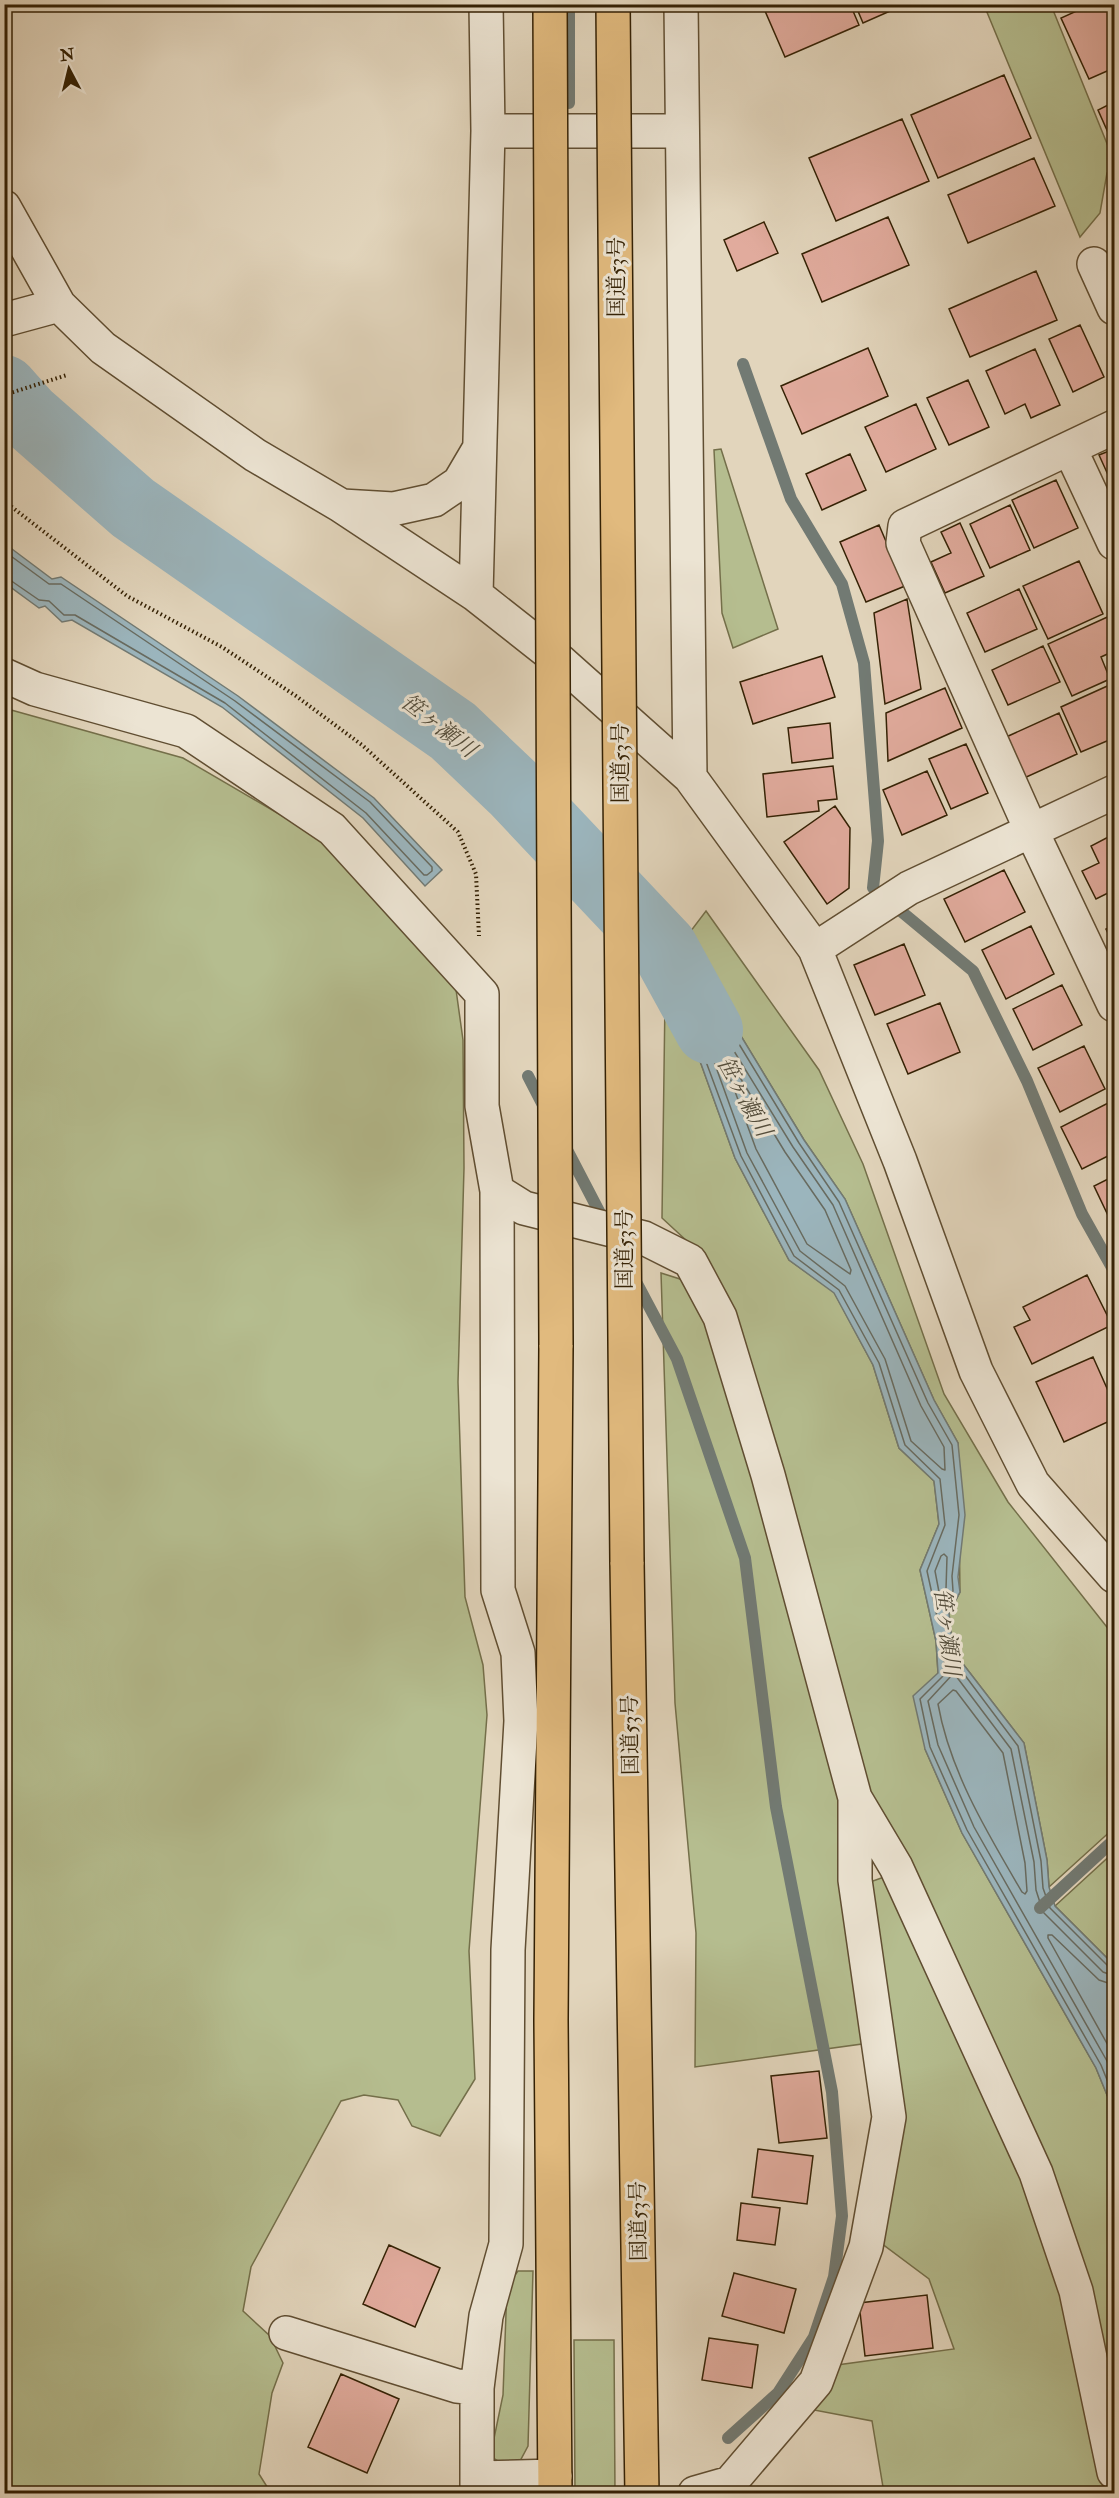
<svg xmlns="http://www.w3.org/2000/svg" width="1119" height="2498" font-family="'IM FELL Double Pica','Noto Serif JP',serif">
<rect width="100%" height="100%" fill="#e2d5bc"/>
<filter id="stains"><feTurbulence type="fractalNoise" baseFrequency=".00333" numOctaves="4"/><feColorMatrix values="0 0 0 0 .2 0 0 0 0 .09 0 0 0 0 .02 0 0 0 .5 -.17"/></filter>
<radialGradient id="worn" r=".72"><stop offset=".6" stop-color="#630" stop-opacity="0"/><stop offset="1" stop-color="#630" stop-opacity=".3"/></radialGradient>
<path fill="#b5bd8f" stroke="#746f4a" stroke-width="1.5" d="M984,5H1051L1114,161V168L1107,173L1100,213L1080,237Z
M721,449L778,629L733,648L722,613L714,450Z
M4,708L183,758L320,838L453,968L463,1040L464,1168L458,1382L465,1597L483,1665L487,1715L469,1951L475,2079L440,2136L412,2126L398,2100L364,2095L341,2101L251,2267L243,2311L270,2336L283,2363L272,2393L259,2474L271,2493H5Z
M706,911L819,1070L863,1164L944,1394L1008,1502L1114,1636V1828L1049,1887L1047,1860L1024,1743L953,1651L949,1613L960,1592L958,1443L934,1400L845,1199L804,1140L730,1018L687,936Z
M665,999L700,1061L735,1158L789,1260L834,1292L873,1365L899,1448L934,1481L939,1524L920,1570L936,1641L938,1673L925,1749L962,1833L1096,2068L1114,2112V2420L1086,2286L866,1794L702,1255L662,1218Z
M661,1273L683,1280L710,1324L841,1798L869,2043L695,2067L696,1933L675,1703Z
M1114,1852V1965L1055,1906Z
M887,1876L1024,2178L1065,2297L1108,2493H884L872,2421L814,2410L837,2365L954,2349L929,2279L881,2243L870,1882Z
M518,2271H533L528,2446L520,2461L503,2464L493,2458L492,2448L503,2395L507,2286Z
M574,2340H614L615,2493H575Z"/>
<path fill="#9bb5bd" stroke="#727a73" stroke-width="1.5" d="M4,543L52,579L61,577L238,696L374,798L442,870L425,886L363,818L222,707L72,620L62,622L45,606L39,608L5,583Z
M662,905L687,936L730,1018L804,1140L845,1199L934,1400L958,1443L965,1515L958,1577L960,1592L949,1613L953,1651L1024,1743L1047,1860L1049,1887L1055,1906L1114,1965V2112L1096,2068L962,1833L925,1749L913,1696L938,1673L936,1641L920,1570L939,1524L934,1481L899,1448L873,1365L834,1293L789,1260L735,1158L700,1061L665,999Z"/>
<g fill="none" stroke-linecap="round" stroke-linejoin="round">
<path stroke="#686b60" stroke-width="1.5" d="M4,551L49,584H61L235,701L370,802L432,867V871L427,875H424L366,813L225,703L75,615H64L49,601L39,600L10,580L4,579
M671,930H674L682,940L725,1021L799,1143L839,1202L928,1403L952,1445L959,1515L952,1576L953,1591L944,1611L942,1622L938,1621L927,1571L945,1525L940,1479L905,1445L879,1363L839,1290L794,1256L741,1156L705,1059L671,997Z
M679,958L683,959L718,1025L793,1147L833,1205L921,1406L944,1447L945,1470L942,1469L911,1441L885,1359L845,1286L800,1251L747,1153L712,1056L678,995Z
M726,1060L730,1061L785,1152L825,1210L851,1270L850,1274L807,1244L756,1149L725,1064Z
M944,1554L947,1557L946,1589L942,1594L939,1592L935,1571L941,1556Z
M953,1690L956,1691L1003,1753L1025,1863L1027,1891L1025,1894L1022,1892C988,1834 950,1772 938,1704Z
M1114,1968L1108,1966L1050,1908L1043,1888L1041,1861L1018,1746L949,1654H945L943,1676L920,1699L930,1747L967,1830L1101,2065L1114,2097
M1114,1976L1103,1972L1043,1912L1036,1890L1034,1862L1011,1749L956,1676L952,1675L928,1701L938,1745L974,1827L1107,2061L1114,2078
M1114,1985L1099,1980L1052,1935H1048V1938L1114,2056"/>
<path stroke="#727a73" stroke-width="12" d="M569,103V4
M743,364L791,499L842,584L864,663L878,841L873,888L973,971L1027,1081L1082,1214L1114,1271
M528,1076L545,1109
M565,1146L602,1217
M634,1278L677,1359L745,1558L776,1807L832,2092L842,2216L834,2277L814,2337L778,2393L728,2438
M1040,1908L1114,1840"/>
<path stroke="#9bb5bd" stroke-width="68" d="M4,389L27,415L133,508L453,731L514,789L664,948L709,1030"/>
</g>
<path fill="#e1ab9d" stroke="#342104" stroke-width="1.5" d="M762,4H850L859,25L785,57Z
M855,4H906L863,23Z
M1092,4H1114V68L1089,79L1061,18Z
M1004,75L1031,138L938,178L911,115Z
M1114,102V146L1098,110Z
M902,119L929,181L836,221L809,158Z
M1034,158L1055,206L968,243L948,195Z
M888,217L909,265L822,302L802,254Z
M764,222L778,253L737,271L724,240Z
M1036,271L1057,320L970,357L949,309Z
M1080,325L1104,377L1073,392L1049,339Z
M868,348L888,396L802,434L781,386Z
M1035,349L1060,405L1031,418L1025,404L1005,414L986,371Z
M968,380L989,427L949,445L927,398Z
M916,404L936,449L886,472L865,427Z
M1114,449V488L1099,455Z
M850,454L866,490L822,510L806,474Z
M1056,480L1078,528L1034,548L1012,500Z
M1010,505L1030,550L990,568L970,524Z
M960,523L984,576L945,593L931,562L951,553L941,532Z
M879,525L905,586L866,602L840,542Z
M1079,561L1103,614L1048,639L1023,586Z
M1019,589L1037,629L985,652L967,613Z
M907,599L921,689L885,704L874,613Z
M1114,614V651L1101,657L1110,679L1072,696L1048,644Z
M1043,646L1060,682L1008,705L992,670Z
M822,656L835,697L753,724L740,682Z
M1114,683V738L1081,752L1061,707Z
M945,688L962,728L888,761L886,713Z
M1059,713L1077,754L1022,779L1004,738Z
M830,723L833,758L792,763L788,728Z
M966,744L988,793L951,809L929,759Z
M833,766L837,799L818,801L819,811L767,817L763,774Z
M927,771L947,815L902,835L883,790Z
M835,806L850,828L849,888L827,904L784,842Z
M1114,834V890L1096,899L1082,871L1099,863L1091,846Z
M1004,870L1025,912L965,942L944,899Z
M1114,925V946L1106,929Z
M1031,926L1054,974L1006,999L982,950Z
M904,944L925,995L875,1015L854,965Z
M1062,985L1082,1025L1033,1050L1013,1009Z
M940,1003L960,1052L908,1074L887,1024Z
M1084,1046L1105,1089L1060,1112L1038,1068Z
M1114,1100V1135L1110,1137L1114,1146V1153L1082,1169L1061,1127Z
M1114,1176V1228L1094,1186Z
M1087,1275L1112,1325L1032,1364L1014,1327L1030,1320L1023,1307Z
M1093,1357L1114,1404V1419L1064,1442L1036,1382Z
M819,2071L827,2138L779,2143L771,2076Z
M758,2149L813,2156L807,2204L752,2197Z
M741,2203L780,2208L775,2245L737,2240Z
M389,2245L440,2268L415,2327L363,2304Z
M734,2273L796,2289L784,2333L722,2316Z
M927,2295L933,2348L865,2356L859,2303Z
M709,2338L758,2345L752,2388L702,2380Z
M341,2374L399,2399L367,2473L308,2447Z"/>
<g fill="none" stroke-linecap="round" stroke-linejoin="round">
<defs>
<path id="minor" d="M681,4L690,777
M488,131H681
M4,207L59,305L103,348L255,455L340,505L476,595L561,662L690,777L815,949L900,1161L976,1371L1033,1484L1114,1576
M1094,264L1114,308
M4,320L59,305
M1114,427L905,526L903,543L1032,832L1114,1005
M1070,449L1114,543
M342,506L393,509L434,500L459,483L479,449
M476,595L488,131L486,4
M4,675L35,689L186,731L332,829L482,994V1106L497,1191L524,1208L644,1238L690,1261L720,1317L768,1475L855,1798V1880L889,2117L866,2247L816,2382L730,2483L695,2493
M815,949L909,888L1114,792
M855,1798L896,1867L1036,2173L1076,2291L1114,2472
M286,2333L457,2386L477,2388
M477,2478L555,2476
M477,2494V2388L486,2316L506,2244L508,1950L521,1721L518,1653L498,1590L497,1191"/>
<path id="highway" d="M627,1562L642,2494
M555,2494L551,2020L556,1345"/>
</defs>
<use href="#minor" stroke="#604e32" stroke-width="36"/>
<use href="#highway" stroke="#342104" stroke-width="36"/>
<path stroke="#342104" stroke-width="4" stroke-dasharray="1.5 3" stroke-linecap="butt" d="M4,395L67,375
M4,501L127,596L222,647L296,696L362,745L458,832L476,874L479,936"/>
<use href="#minor" stroke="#ece4d3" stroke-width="33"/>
<use href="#highway" stroke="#e1ba7e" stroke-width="33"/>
<defs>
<path id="highway-bridge" d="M550,4L556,1345
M613,4L627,1562"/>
</defs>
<use href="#highway-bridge" stroke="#342104" stroke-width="36" stroke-linecap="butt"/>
<use href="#highway-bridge" stroke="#e1ba7e" stroke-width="33"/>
</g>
<g text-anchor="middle" stroke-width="6" stroke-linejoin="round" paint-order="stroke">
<g font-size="21" fill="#342104" stroke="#ece4d3">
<text transform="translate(616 277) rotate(-90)" y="7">国道53号</text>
<text transform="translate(620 763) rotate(-90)" y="7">国道53号</text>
<text transform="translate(624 1249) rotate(-90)" y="7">国道53号</text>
<text transform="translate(630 1735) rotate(-91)" y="7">国道53号</text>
<text transform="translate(638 2221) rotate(-91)" y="7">国道53号</text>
</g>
<g font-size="22" font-style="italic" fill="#534d3c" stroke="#ece4d3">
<text transform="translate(439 725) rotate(38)" y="8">笹ヶ瀬川</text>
<text transform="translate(745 1096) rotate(61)" y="8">笹ヶ瀬川</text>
<text transform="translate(948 1632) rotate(83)" y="8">笹ヶ瀬川</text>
</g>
</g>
<rect width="1119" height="2498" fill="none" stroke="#e2d5bc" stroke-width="24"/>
<rect x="6" y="6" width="1107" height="2486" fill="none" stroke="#342104" stroke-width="3"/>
<rect x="12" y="12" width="1095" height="2474" fill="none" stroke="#342104" stroke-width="1.5"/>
<g transform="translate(69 69) rotate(353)" stroke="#ece4d3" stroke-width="4.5" paint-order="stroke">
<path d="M0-4.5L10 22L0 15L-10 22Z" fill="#342104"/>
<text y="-9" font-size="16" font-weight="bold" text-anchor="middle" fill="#342104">N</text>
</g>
<rect width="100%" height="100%" filter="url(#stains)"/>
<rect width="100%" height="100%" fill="url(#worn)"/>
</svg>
